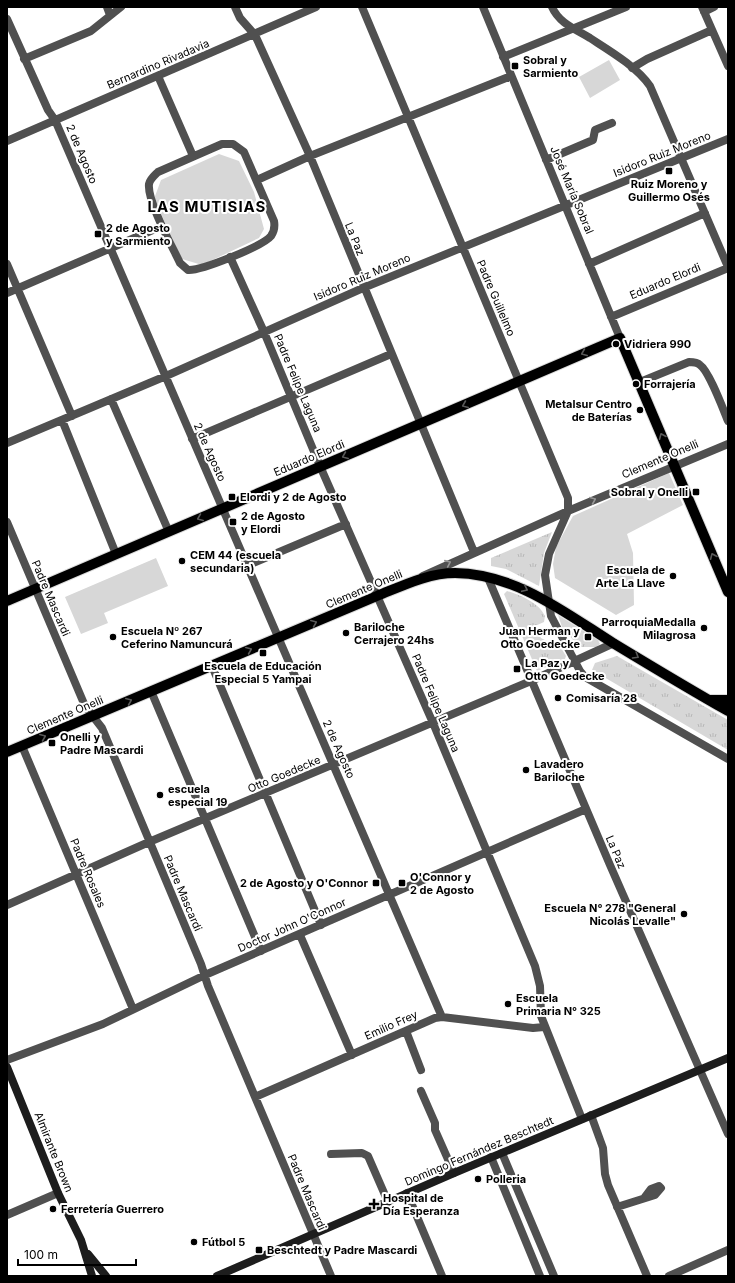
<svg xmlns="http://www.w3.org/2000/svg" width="735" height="1283" font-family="Inter,sans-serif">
<defs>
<pattern id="grass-tufts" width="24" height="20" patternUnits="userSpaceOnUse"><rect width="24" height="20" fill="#d7d7d7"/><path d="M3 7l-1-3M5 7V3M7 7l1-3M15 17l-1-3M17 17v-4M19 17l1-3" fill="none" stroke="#b7b7b7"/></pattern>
</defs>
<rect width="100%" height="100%" fill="#fff"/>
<path fill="url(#grass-tufts)" d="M552,532L544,553L539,586L506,569L491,566V558Z
M507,591C521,595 539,603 545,616L544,622L535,626L541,638L561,648L566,656L565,659L537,671L504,594Z
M558,615L598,640L600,644L596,647H579L562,627Z
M617,656L728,720V750L592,670L595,663Z"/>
<path fill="#d7d7d7" d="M609,60L620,80L590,98L579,77Z
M219,154L239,161L254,192L264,229L259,238L202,265L182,259L154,199L161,180Z
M669,473L683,505L627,534L633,553L634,605L616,615L555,578L553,564L556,547L573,516Z
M156,558L168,586L104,613L108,623L81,634L65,597Z"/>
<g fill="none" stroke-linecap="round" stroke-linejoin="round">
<defs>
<path id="primary" d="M7,601L620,338L728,592
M709,700H728
M7,752L377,596C402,586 428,573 455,573C516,574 564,612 613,643C651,666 689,689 728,711"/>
</defs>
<use href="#primary" stroke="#dbdbdb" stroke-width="12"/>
<path stroke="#505050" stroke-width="8" d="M107,7L110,15
M235,7L240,18L255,35L310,156L474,552
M362,7L568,498V511L549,554L545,575L551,616L580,671L585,677L728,759
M483,7L620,338
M552,7C559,23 575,29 590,38C610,51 636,66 650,86L728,267
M702,7L728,66
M704,12L714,7
M7,19L48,110L55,120L442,1017
M503,57L626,7
M24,59L91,31L121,7
M632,68L647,59L712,30
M158,76L193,156
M7,141L316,7
M222,144H233L244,152L274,221C275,227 274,232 271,236C263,246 201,271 188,270L180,263C172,246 147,201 149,184C150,179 154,176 158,172Z
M546,160L593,140L595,130L612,123
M257,180L310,156L511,76
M230,257L264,332L320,466L433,723L535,966L540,986L541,1016L582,1119
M7,264L72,416
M589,264L705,213
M7,293L162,226
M611,317L728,268
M640,382L689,362C693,362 697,362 700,365C709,371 723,409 728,421
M111,399L169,532
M62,420L116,554
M192,439L391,354
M7,443L166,376L363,288L728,139
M7,522L85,706L102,728L201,964L208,986L331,1276
M246,566L346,524
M423,576L568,511L728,444
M488,578L610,865L728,1134
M212,666L321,925
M151,691L261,951
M22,746L133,1009
M7,905L149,842L531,681L614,643
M300,935L352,1055
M406,1031L421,1070
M7,1060L103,1024L205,975L586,809
M421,1091L435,1123V1130L454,1173
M255,1097L435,1018L442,1017L533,1028L544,1027
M591,1115L603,1148L605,1174L608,1185L647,1276
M502,1153L554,1276
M331,1154L362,1153L368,1156L388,1202
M491,1157L540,1276
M407,1193L442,1276
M617,1207L655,1195L661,1188L659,1186L651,1189L645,1197
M7,1215L58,1193
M669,1276L728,1250"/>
<path stroke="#1d1d1d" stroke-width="8" d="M7,1067L58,1193L81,1240L92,1276
M88,1254L106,1276
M217,1276L454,1173L728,1058"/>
<use href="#primary" stroke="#000" stroke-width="10"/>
</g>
<defs><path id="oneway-chevron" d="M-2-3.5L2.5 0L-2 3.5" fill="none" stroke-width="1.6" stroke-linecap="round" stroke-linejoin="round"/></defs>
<g stroke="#595959">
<use href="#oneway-chevron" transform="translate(584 353) rotate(157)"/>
<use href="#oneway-chevron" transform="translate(465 405) rotate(157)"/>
<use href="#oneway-chevron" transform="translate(662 436) rotate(-113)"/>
<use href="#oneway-chevron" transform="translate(345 456) rotate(157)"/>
<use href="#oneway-chevron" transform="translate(200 518) rotate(157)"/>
<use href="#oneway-chevron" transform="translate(713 556) rotate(-113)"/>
<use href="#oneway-chevron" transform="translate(525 589) rotate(25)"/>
<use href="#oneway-chevron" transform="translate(314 623) rotate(-23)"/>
<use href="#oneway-chevron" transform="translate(249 650) rotate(-23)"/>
<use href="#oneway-chevron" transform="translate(636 656) rotate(31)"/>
<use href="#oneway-chevron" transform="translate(129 701) rotate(-23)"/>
<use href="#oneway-chevron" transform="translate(43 737) rotate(-23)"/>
</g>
<g stroke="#969696">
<use href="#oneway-chevron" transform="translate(593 500) rotate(-23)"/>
<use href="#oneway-chevron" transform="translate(448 563) rotate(-24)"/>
</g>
<g fill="#000" stroke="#fff" stroke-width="1.5">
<rect x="511" y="62" width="8" height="8" rx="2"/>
<rect x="665" y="167" width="8" height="8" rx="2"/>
<rect x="94" y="230" width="8" height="8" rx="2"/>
<circle cx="616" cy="344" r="4"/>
<circle cx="636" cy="384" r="4"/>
<circle cx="640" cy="410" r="4"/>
<rect x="692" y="488" width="8" height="8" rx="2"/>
<rect x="228" y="493" width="8" height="8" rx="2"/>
<rect x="229" y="518" width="8" height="8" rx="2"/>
<circle cx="182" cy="561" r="4"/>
<circle cx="673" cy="576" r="4"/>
<circle cx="704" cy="628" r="4"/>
<circle cx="346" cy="633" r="4"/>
<circle cx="113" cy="637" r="4"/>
<rect x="584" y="633" width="8" height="8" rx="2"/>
<rect x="259" y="649" width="8" height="8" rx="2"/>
<rect x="513" y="665" width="8" height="8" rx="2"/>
<circle cx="558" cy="698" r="4"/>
<rect x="48" y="739" width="8" height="8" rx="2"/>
<circle cx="526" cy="770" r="4"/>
<circle cx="160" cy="795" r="4"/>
<rect x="372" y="879" width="8" height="8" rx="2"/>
<rect x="398" y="879" width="8" height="8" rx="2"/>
<circle cx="684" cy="914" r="4"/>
<circle cx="508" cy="1004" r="4"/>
<circle cx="478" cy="1179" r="4"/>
<path d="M372 1198h4v4h4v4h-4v4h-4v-4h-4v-4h4z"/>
<circle cx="53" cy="1209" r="4"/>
<circle cx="194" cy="1242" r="4"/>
<rect x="255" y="1246" width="8" height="8" rx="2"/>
</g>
<g text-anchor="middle" stroke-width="4" stroke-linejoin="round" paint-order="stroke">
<g font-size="11" font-weight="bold" fill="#000" stroke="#fff" text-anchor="start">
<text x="523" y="64">Sobral y<tspan x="523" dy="13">Sarmiento</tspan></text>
<text x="669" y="188" text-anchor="middle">Ruiz Moreno y<tspan x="669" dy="13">Guillermo Osés</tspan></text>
<text x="106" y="232">2 de Agosto<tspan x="106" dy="13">y Sarmiento</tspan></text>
<text x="624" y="348">Vidriera 990</text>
<text x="644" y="388">Forrajería</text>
<text x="632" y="408" text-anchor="end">Metalsur Centro<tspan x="632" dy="13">de Baterías</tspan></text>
<text x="688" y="496" text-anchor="end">Sobral y Onelli</text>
<text x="240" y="501">Elordi y 2 de Agosto</text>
<text x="241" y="520">2 de Agosto<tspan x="241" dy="13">y Elordi</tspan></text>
<text x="190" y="559">CEM 44 (escuela<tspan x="190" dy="13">secundaria)</tspan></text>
<text x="665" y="574" text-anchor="end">Escuela de<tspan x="665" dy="13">Arte La Llave</tspan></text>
<text x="696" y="626" text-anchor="end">ParroquiaMedalla<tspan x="696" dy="13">Milagrosa</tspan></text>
<text x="354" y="631">Bariloche<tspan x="354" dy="13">Cerrajero 24hs</tspan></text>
<text x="121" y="635">Escuela Nº 267<tspan x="121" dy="13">Ceferino Namuncurá</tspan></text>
<text x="580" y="635" text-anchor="end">Juan Herman y<tspan x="580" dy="13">Otto Goedecke</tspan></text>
<text x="525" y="667">La Paz y<tspan x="525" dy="13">Otto Goedecke</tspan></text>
<text x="263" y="670" text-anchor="middle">Escuela de Educación<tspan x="263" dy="13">Especial 5 Yampai</tspan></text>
<text x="566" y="702">Comisaría 28</text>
<text x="60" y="741">Onelli y<tspan x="60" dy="13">Padre Mascardi</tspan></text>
<text x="534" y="768">Lavadero<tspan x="534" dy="13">Bariloche</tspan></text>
<text x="168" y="793">escuela<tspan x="168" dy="13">especial 19</tspan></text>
<text x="410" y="881">O'Connor y<tspan x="410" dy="13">2 de Agosto</tspan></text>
<text x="368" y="887" text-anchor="end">2 de Agosto y O'Connor</text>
<text x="676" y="912" text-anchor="end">Escuela N° 278 "General<tspan x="676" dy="13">Nicolás Levalle"</tspan></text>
<text x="516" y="1002">Escuela<tspan x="516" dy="13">Primaria N° 325</tspan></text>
<text x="486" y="1183">Polleria</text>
<text x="383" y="1202">Hospital de<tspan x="383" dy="13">Día Esperanza</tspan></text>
<text x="61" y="1213">Ferretería Guerrero</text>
<text x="202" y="1246">Fútbol 5</text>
<text x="267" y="1254">Beschtedt y Padre Mascardi</text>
</g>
<g font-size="11" fill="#000" stroke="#fff">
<text transform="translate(158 64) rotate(-23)" y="4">Bernardino Rivadavia</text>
<text transform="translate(82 154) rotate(67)" y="4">2 de Agosto</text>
<text transform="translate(662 154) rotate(-22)" y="4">Isidoro Ruiz Moreno</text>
<text transform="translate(572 190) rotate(67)" y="4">José María Sobral</text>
<text transform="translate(355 239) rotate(68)" y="4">La Paz</text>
<text transform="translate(362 277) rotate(-23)" y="4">Isidoro Ruiz Moreno</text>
<text transform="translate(665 281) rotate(-23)" y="4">Eduardo Elordi</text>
<text transform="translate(496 298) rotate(67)" y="4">Padre Guillelmo</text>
<text transform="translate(298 383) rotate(67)" y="4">Padre Felipe Laguna</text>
<text transform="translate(210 452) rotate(66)" y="4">2 de Agosto</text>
<text transform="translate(309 458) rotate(-23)" y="4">Eduardo Elordi</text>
<text transform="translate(660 459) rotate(-23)" y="4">Clemente Onelli</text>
<text transform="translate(364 589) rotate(-23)" y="4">Clemente Onelli</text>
<text transform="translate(51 598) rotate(67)" y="4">Padre Mascardi</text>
<text transform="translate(436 703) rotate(67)" y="4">Padre Felipe Laguna</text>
<text transform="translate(65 715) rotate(-23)" y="4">Clemente Onelli</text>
<text transform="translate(339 749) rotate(66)" y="4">2 de Agosto</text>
<text transform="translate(284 774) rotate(-23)" y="4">Otto Goedecke</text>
<text transform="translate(616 852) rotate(67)" y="4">La Paz</text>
<text transform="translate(88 873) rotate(67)" y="4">Padre Rosales</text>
<text transform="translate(183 893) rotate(67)" y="4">Padre Mascardi</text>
<text transform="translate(292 925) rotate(-24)" y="4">Doctor John O'Connor</text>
<text transform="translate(391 1025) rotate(-24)" y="4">Emilio Frey</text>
<text transform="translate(479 1151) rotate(-23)" y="4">Domingo Fernández Beschtedt</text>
<text transform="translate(54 1152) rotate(68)" y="4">Almirante Brown</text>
<text transform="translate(307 1192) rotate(67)" y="4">Padre Mascardi</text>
</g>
<g font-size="15" font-weight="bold" letter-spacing="1" fill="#000" stroke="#fff">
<text x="207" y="212">LAS MUTISIAS</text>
</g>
</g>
<rect width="735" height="1283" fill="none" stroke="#000000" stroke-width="16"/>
<path d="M18 1259v6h118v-6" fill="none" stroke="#000000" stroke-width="2"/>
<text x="24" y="1259" font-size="12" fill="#000000" stroke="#ffffff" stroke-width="3" paint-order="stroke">100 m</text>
</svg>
